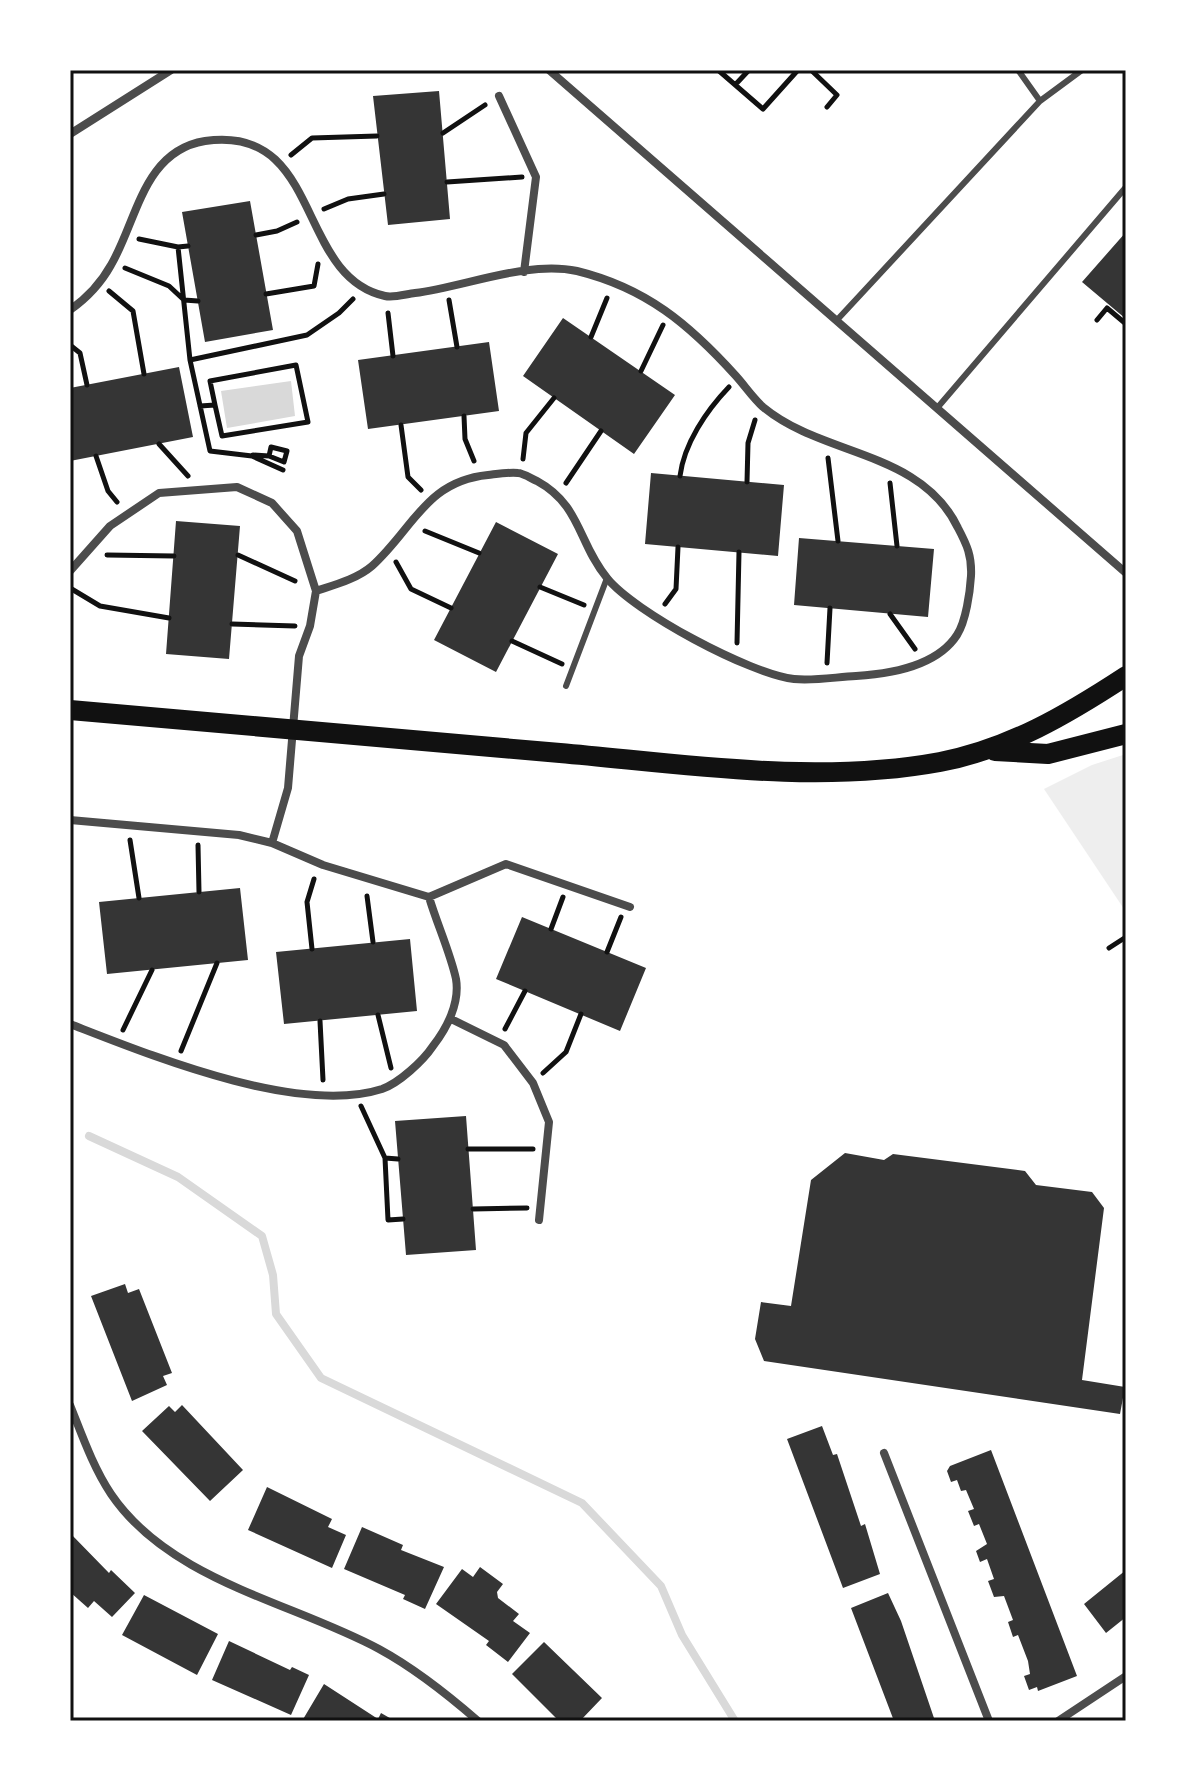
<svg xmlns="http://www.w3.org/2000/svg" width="1196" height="1791" font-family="Arial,sans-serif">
<rect width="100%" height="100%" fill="#fff"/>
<path fill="#eee" d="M1126,754V912L1044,789L1092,765Z"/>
<path fill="#d9d9d9" d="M291,381L295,416L227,428L221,391Z"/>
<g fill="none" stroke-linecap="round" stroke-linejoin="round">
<path stroke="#d9d9d9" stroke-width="8" d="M89,1136L178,1177L262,1236L273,1275L276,1314L321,1378L582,1503L661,1586L682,1635L735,1721"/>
</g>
<path fill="#353535" d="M439,91L450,219L388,225L373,96Z
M250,201L273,330L205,342L182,212Z
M1126,232V319L1082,282Z
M563,318L675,395L634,454L523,376Z
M489,342L499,411L368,429L358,360Z
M179,367L193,437L70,461V388Z
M651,473L784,485L778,556L645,544Z
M176,521L240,526L229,659L166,654Z
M496,522L558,554L496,672L434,640Z
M799,538L934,549L928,617L794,605Z
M240,888L248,960L107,974L99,902Z
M522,917L646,968L620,1031L496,979Z
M410,939L417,1011L284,1024L276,952Z
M466,1116L476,1250L406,1255L395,1121Z
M845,1153L884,1160L893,1154L1025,1171L1036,1185L1092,1192L1104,1208L1082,1380L1125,1387L1120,1414L764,1361L755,1339L761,1302L791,1306L811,1180Z
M125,1284L128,1293L139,1289L172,1373L163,1376L167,1385L132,1401L91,1296Z
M182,1405L243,1470L210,1501L142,1431L169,1406L175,1412Z
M822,1426L833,1455L837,1454L861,1526L865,1524L880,1574L843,1588L787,1439Z
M991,1450L1077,1676L1038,1691L1037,1687L1029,1690L1024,1676L1030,1674L1028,1661L1018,1635L1013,1637L1008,1622L1013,1620L1004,1596L994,1597L988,1581L994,1579L987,1559L980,1562L976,1551L987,1544L979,1524L974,1526L968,1511L974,1509L966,1490L961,1491L957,1480L951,1482L947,1471L950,1466Z
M267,1487L332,1519L328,1527L346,1535L332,1568L248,1530Z
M362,1527L403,1545L401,1550L444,1567L425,1609L403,1599L405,1595L344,1569Z
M70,1533L109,1573L111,1570L135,1593L112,1617L94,1601L88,1608L70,1592Z
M480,1567L503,1584L497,1592L498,1598L519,1614L513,1621L530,1633L508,1662L486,1645L489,1641L436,1604L462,1569L473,1577Z
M1126,1570V1617L1106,1633L1084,1604Z
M888,1593L901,1621L935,1721H894L851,1608Z
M144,1595L218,1634L197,1675L122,1635Z
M229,1641L290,1670L292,1667L309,1675L291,1715L212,1680Z
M544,1642L602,1698L580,1721H559L512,1674Z
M324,1684L378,1719L381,1713L395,1721H302Z"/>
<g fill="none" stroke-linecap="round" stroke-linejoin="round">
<path stroke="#111" stroke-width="5" d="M718,70L763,109L798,70
M811,70L837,95L827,107
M735,85L749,70
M443,133L485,105
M291,155L312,138L377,136
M447,182L522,177
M324,209L348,199L384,194
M256,235L277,231L297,222
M139,239L178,247
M188,246L178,247L190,360L307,335L339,313L353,299
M125,268L169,286L184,300L198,301
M109,291L133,311L144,374
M266,294L314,286L318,264
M449,300L457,347
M388,313L393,356
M1097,320L1107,308L1126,324
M591,337L607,298
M70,345L80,353L87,385
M190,360L210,451L252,456L283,470
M641,371L663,325
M200,406L215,405L210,381L296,365L308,422L222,436L215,405
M464,416L465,439L474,461
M401,425L408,477L421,490
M159,444L188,476
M253,455L269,456L271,447L287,451L284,462L269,456
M96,456L108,491L117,502
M828,458L838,541
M523,459L526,433L554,398
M680,476C684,444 706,411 729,387
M747,482L748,443L755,420
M566,483L601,431
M890,483L897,546
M425,531L479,553
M107,555L174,556
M238,555L295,581
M396,562L411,589L451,608
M540,587L584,605
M70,588L100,606L169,618
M665,604L676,589L678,547
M890,614L915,649
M232,624L295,626
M512,641L562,664
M737,643L739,552
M827,663L830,608
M130,840L139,898
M198,845L199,892
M367,896L373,942
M551,929L563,897
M1109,948L1126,937
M312,949L307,902L314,879
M607,952L621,917
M378,1015L391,1068
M320,1021L323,1080
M505,1029L525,991
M123,1030L152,970
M181,1051L217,963
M543,1073L566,1052L581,1014
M361,1106L385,1158L398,1159
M468,1149H533
M385,1158L388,1220L403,1219
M473,1209L527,1208"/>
<path stroke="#4c4c4c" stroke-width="6" d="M1018,70L1040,101
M837,320L1040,101L1082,70
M938,407L1126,187
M566,686L607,578"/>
<path stroke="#4c4c4c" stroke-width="8" d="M549,70L1126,573
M499,96L536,177L524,272
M70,134L171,70
M70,310C87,298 101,283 111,265C137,221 143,151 205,141C323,124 295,276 385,296C394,298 406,294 415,293C464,287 528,260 577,271C646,288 689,324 736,376C745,386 753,398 763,407C823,457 921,450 958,528C967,545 972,556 971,576C970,592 966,621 957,635C937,666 889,674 856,676C836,677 814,681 794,679C750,674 634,612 607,578C578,543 581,505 537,481C532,479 523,473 518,473C509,472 497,474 488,475C426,481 413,529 372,566C357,579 334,585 316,591
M70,571L110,526L159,493L237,487L272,503L297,531L316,591L310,626L299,656L288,788L272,843
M70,820L239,835L272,843L323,865L429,897C437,924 450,952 456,979C460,1003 447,1028 433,1046C423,1061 399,1083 382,1089C298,1116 150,1055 70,1024
M429,897L506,864L630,907
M451,1019L504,1045L533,1083L549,1122L539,1220
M70,1405C82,1435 93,1467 111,1494C170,1581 292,1602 379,1649C414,1668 447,1694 478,1721
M884,1453L989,1721
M1058,1721L1126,1676"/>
<path stroke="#111" stroke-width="20" d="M70,710C233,724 396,738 560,753C685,764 815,785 940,762C1009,749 1068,714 1126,676
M995,751L1048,754L1126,734"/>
</g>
<rect width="1196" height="1791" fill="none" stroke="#ffffff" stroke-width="144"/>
<rect x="72" y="72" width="1052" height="1647" fill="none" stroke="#111" stroke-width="3"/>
</svg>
